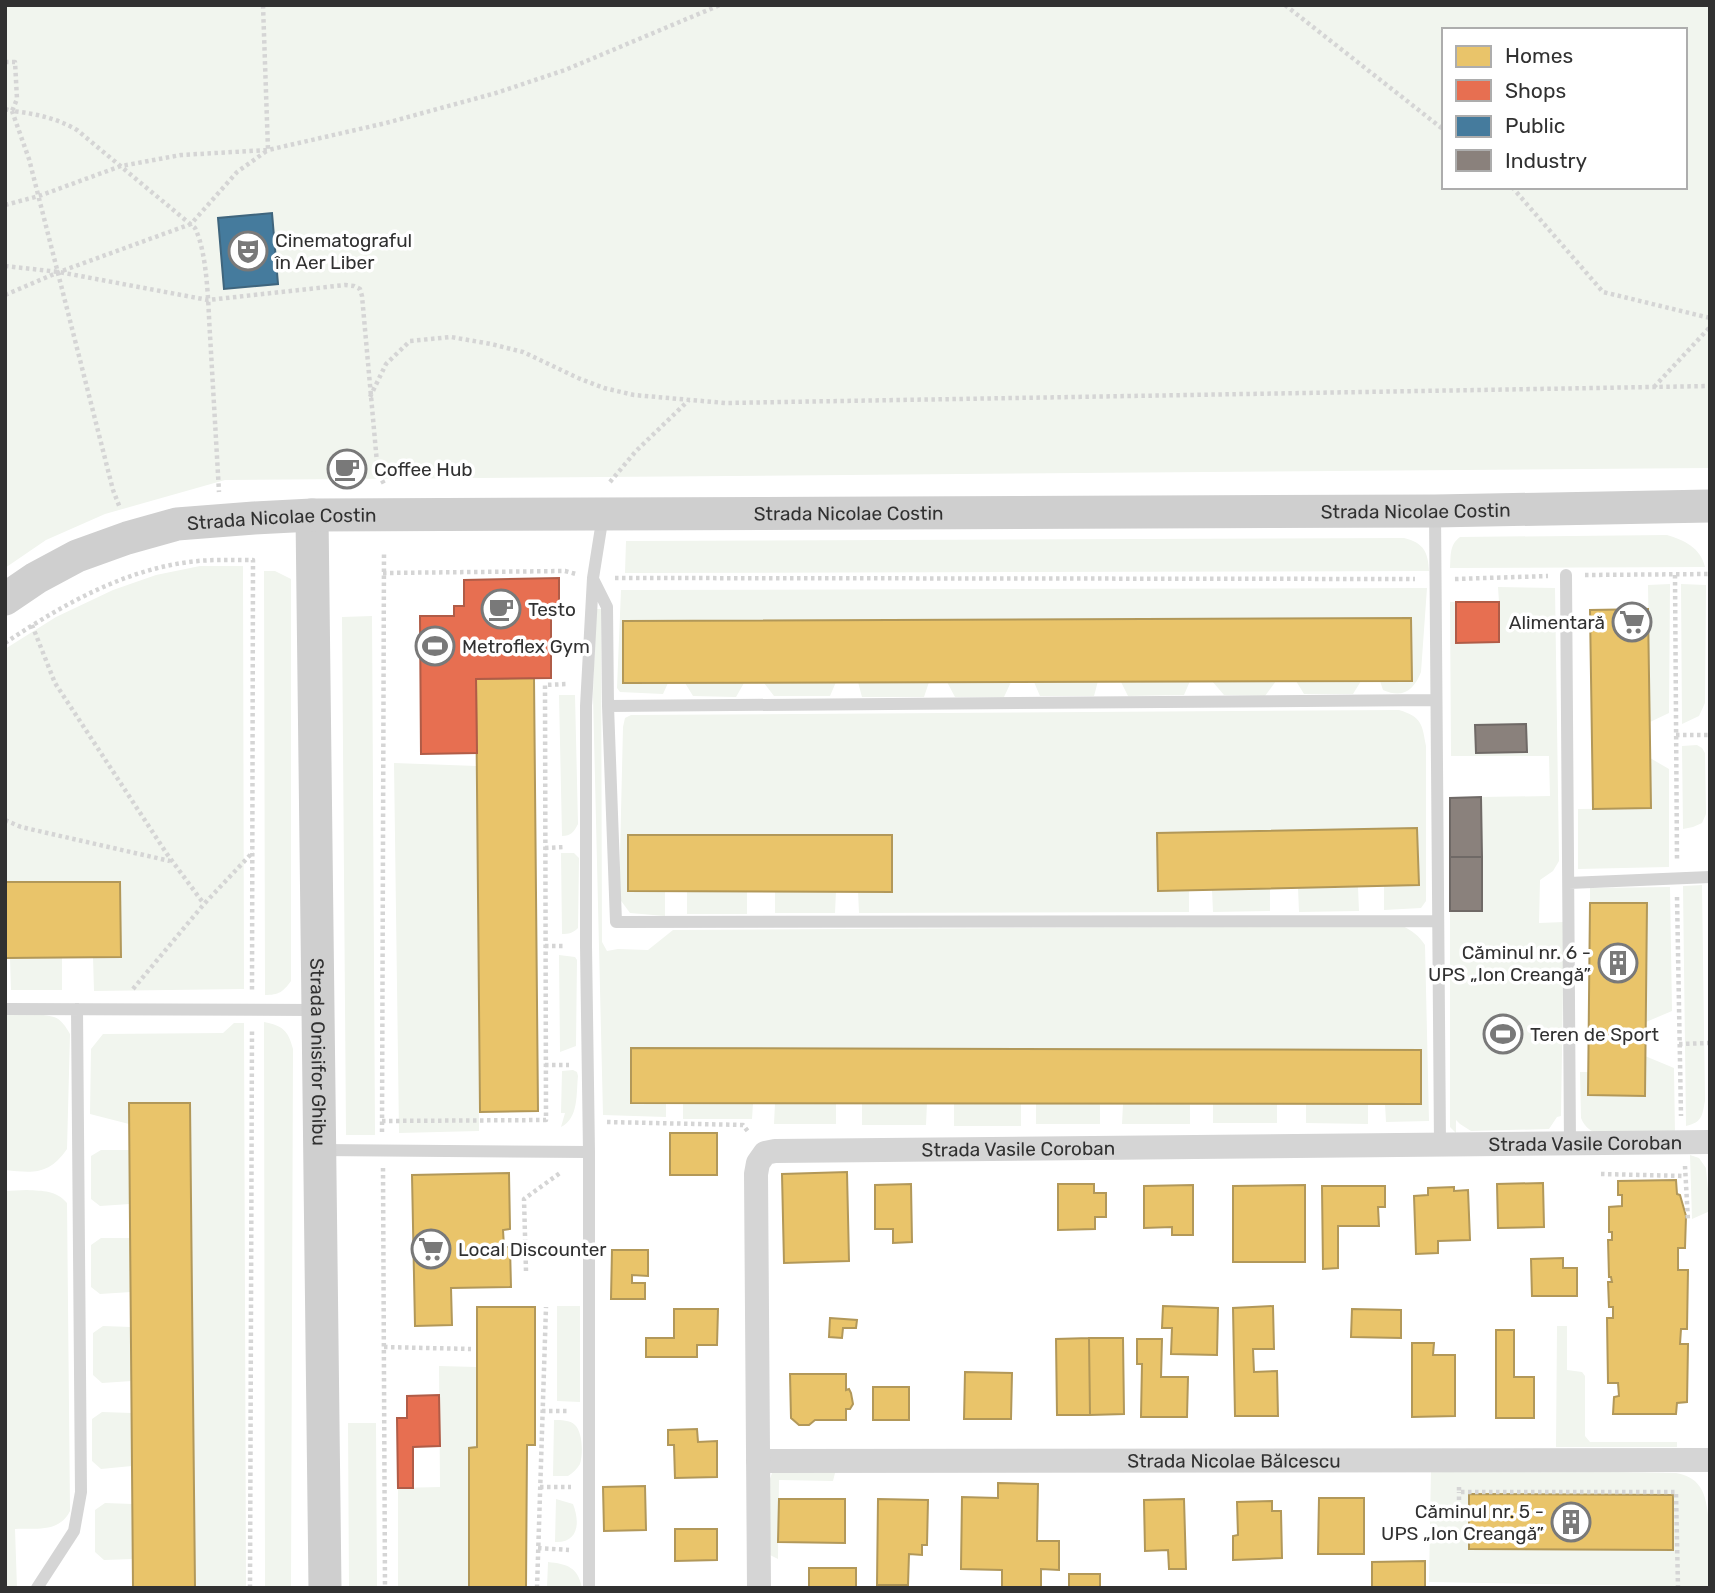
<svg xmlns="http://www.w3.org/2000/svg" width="1715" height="1593" font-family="Rubik,sans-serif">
<rect width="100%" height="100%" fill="#fff"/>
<path fill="#f1f5ee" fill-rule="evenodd" d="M5,5H1710V468L225,480L105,514L46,540L5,568ZM1444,30H1685V187H1444Z
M1667,535C1684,540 1701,548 1705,567L1450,568C1451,556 1449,545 1460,537Z
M1404,538C1424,543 1428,552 1429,571L625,573L626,541Z
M200,566H243L244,989L94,991L93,957H121L120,882H5V649L56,617L113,590L156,575Z
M264,571H275L291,579V981C283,992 279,995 265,995Z
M1670,584L1669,713L1650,722L1648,585Z
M1681,584L1706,585L1705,703L1699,716L1682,724Z
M1498,587L1555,588L1559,861L1553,871L1540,880L1539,923L1564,922L1561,1116L1557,1117L1549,1129L1471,1131L1460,1124L1456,1120V1133L1450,1127V911L1482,910L1481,797L1550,796L1549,756H1451L1450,602H1499Z
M1427,588L1421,672C1414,690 1403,699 1383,690L1380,681L1411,680V618L624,621V683H668L663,694L620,692L617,688L621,590Z
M596,609H601L602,942L607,951L618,949L648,950L673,930L1402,926C1412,930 1419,936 1425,945L1429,1121L1386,1122L1385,1104H1421L1420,1050L632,1048L631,1102L666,1103V1117L603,1115L593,695Z
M372,616L375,1135H346L342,617Z
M1098,681L1094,696H1040L1034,682Z
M1190,681L1184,695L1128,696L1121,682Z
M1212,681H1276L1265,696L1224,695Z
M1296,681H1361L1353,694H1304Z
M836,682L830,696H774L764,683Z
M858,682H929L924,697H862Z
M947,682H1011L1004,697H955Z
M685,683H744L736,697L693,696Z
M559,695H575L578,824C574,832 571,836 562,836Z
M1399,710C1422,717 1422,724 1426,746V901L1421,908L1384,910V886L1418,885L1417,828L1157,833L1158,890H1189V912L859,913L858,891H892V835H629L628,891H665V916L630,913L619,898L623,727L625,718L631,715Z
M1697,745L1702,748L1705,753L1706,814L1702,823L1693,827L1683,829L1682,746Z
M1650,758L1669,769V867L1578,869V809L1651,808Z
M394,763L477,766L479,1131L399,1133Z
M561,853H574L579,858L578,928C573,933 569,934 562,934Z
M1702,885L1705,1101C1702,1117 1702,1122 1686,1126L1683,886Z
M1358,887L1359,911L1299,912L1298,888Z
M1670,887L1672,1011L1646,1022L1647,903H1590V888Z
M1270,888V911L1213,912L1212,890Z
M687,891H747V914H687Z
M775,891H836L835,913H775Z
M559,955L575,957L577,960L576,1046L560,1052Z
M10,958H62V990H11Z
M5,1014C18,1014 42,1013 54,1017C61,1019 66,1027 70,1034L67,1149C49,1175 34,1173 5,1170Z
M264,1022C283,1026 288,1030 293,1049L291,1588H265Z
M234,1023H244L246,1588H195L190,1103H129V1124L90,1114L91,1049L103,1034L223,1033Z
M1645,1056L1674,1068L1675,1134L1600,1135C1591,1131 1585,1128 1581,1118L1580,1072H1588V1095L1644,1096Z
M573,1070L577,1072L578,1076C576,1094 579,1118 561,1127L565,1113H561L562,1071Z
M683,1103H753L752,1119H683Z
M775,1103H836V1124H774Z
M862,1103H927L926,1125H862Z
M954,1103L1021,1104V1126H954Z
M1036,1103L1100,1104V1124H1036Z
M1123,1104H1190V1124H1122Z
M1213,1104H1277V1123H1213Z
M1306,1104H1368V1124L1306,1123Z
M101,1150H130V1204L100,1206L91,1199V1156Z
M1690,1155L1699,1158L1706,1168L1710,1211L1692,1219Z
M27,1190C43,1191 56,1190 67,1203L70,1511C59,1533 36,1528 15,1529L17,1588H5V1191Z
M101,1238H130L131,1292L100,1294L91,1287V1245Z
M557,1306H580V1402L557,1401Z
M103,1326L131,1327L132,1381L102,1383L93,1375V1333Z
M1557,1326H1567V1370L1582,1372L1585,1376V1436L1590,1442H1677V1447H1556Z
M439,1366L477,1367V1447L469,1448V1588H398V1488L440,1487Z
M102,1412L132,1413V1466L101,1469L92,1461V1419Z
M554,1420C561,1420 570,1420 575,1425C583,1433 583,1454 580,1464C577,1469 573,1473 568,1476H553Z
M348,1423H376L377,1588H349Z
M836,1469L833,1481L779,1480L778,1559L770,1555L769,1482L772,1473Z
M1431,1469L1676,1473C1686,1475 1694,1478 1700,1487C1713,1505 1709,1563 1709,1587L1429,1582Z
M556,1499L573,1504C580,1522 579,1543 555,1542Z
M105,1503L133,1504V1559L104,1560L95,1552V1510Z
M548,1562C567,1564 578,1567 582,1588H547Z"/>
<path fill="#e9c46a" stroke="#b29859" stroke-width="2" d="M1648,609L1651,808L1593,809L1590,610Z
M1411,618L1412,681L623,683V621Z
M534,678L538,1111L480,1112L476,679Z
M1417,828L1419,885L1158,891L1157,833Z
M628,835H892V892L628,891Z
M5,882H120L121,957L5,958Z
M1590,903H1647L1645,1096L1588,1095Z
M631,1048L1421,1050V1104L631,1103Z
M129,1103H190L195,1588H133Z
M670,1133H717V1175H670Z
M847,1172L849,1261L784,1263L782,1174Z
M509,1173L510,1229L503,1230L504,1247H510L511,1287L451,1288L452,1325L415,1326L412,1175Z
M1676,1180L1677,1194L1680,1195L1686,1216L1685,1248H1678V1270H1688L1687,1329H1681L1680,1344H1688L1687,1402L1677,1403L1676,1414H1613L1614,1397L1619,1396L1618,1383H1608L1607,1318H1613V1307H1609L1608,1282H1612L1611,1277H1609L1608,1240H1612V1232H1609V1207L1622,1206V1195H1618V1181Z
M1543,1183L1544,1227L1498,1228L1497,1184Z
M911,1184L912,1242L893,1243V1229H875V1185Z
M1058,1184H1094V1193H1106V1217H1095V1229L1058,1230Z
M1193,1185V1235H1172V1227L1144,1228V1186Z
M1305,1185V1262H1233V1186Z
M1322,1186H1385V1207H1378L1379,1226H1338V1268L1323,1269Z
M1454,1187V1191L1468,1190L1470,1240L1438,1241V1253L1416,1254L1414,1196L1428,1195V1188Z
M612,1250H648V1276L632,1275V1283H645V1299H611Z
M1563,1258V1268H1577V1296H1532L1531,1259Z
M1163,1306L1218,1308L1217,1355L1171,1354L1172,1328H1162Z
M1273,1306L1274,1349H1253L1254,1372L1277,1371L1278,1416H1235L1233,1308Z
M477,1307H535V1445H527L526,1587L469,1588V1448L477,1447Z
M674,1309H718L717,1345H697V1357H646V1338H674Z
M1352,1309L1401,1310V1338L1351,1337Z
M830,1318L857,1320L856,1328H843L842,1338L829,1337Z
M1496,1330H1514V1377H1534V1418H1496Z
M1089,1338L1090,1415H1057L1056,1339Z
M1089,1338H1123L1124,1414L1090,1415Z
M1137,1339H1162L1161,1377H1188L1187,1417H1141L1142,1364H1137Z
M1412,1343H1434L1433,1355H1455V1416L1412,1417Z
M965,1372L1012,1373L1011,1419H964Z
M790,1374H846V1390L849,1389L851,1393L853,1404L850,1409H846V1420H815L809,1425H799L791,1418Z
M873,1387H909V1420H873Z
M697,1429L698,1442L717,1441V1477L675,1478L674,1445H668V1430Z
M998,1483L1038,1484L1037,1541H1059V1570L1041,1569V1588H1002V1570L961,1569L962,1497L998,1498Z
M645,1486L646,1530L604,1531L603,1487Z
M1469,1494L1673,1495V1550L1469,1549Z
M1319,1498H1364V1554H1318Z
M779,1499H845V1543L778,1542Z
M878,1499L928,1500L927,1545H922V1555L909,1554L908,1585H877Z
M1184,1499L1186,1569H1169L1168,1550L1145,1551L1144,1500Z
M1272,1501V1511H1281L1282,1558L1233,1560V1536L1238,1535L1237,1502Z
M675,1529H717V1560L675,1561Z
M1425,1561V1588H1372V1562Z
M809,1568H856V1588H809Z
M1069,1574H1100V1588H1069Z"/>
<path fill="#e76f51" stroke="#b05c47" stroke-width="2" d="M559,578V616H551V678L476,679L477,753L421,754L420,616H454V606H464V580Z
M1456,602H1499V642L1456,643Z
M439,1395L440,1446L413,1447V1488H398L397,1418H407V1396Z"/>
<path fill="#457b9d" stroke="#3f657d" stroke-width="2" d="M272,213L278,284L224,289L218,218Z"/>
<path fill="#8a817c" stroke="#6f6966" stroke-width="2" d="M1526,724L1527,752L1476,753L1475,725Z
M1481,797L1482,857H1450V798Z
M1450,857H1482V911H1450Z"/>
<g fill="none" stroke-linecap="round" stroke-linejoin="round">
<path stroke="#d5d5d5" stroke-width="4.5" stroke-dasharray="3.5 3.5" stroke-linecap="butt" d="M1285,5L1444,130
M5,62H15L17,99L12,111C37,114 56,118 77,130L195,228C208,255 208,305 210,335C213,387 216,439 219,492
M5,109L12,111L29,159L113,490L120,508
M1512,187L1603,292L1710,318
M5,205L39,196L121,166L181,155L268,150L386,123L496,93L565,70L720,5
M5,266L59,272L208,300L345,285L354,286L360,289L362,296L377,463L378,473L384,484
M5,295L59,272L191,224L237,172L268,150L263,5
M1654,387L1710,327
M370,397L386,364L410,341L451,337L491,344L523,352L578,378L604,388L634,395L725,403L1710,386
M610,482L636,451L689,400
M383,573L565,571L576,574
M1585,575L1710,574
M1675,575L1677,860
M615,578L1415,579
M1455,579L1548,576
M32,625L55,683L167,854L204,904
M5,643C59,607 118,573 182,563C206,559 229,560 253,560L252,992
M1676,735H1710
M5,820L21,827L170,861
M545,848L565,847
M1677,897L1681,1116
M545,946H565
M133,989L204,904L253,852
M1679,1044L1710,1043
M545,1065H569
M382,1121L546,1120L545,685L568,684
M607,1122L743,1125L749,1133
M382,1132L384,552
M1685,1166L1688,1221
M383,1168L385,1588
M1601,1174L1685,1176
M526,1271L524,1199L560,1173
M384,1347L471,1349
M542,1411H570
M540,1487H571
M1459,1487V1492H1676L1678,1588
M1459,1521V1492
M538,1548L569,1550
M250,1588L252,1029
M537,1588L546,1307"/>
<path stroke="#d5d5d5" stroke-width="12" d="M1435,512L1440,1145
M1566,575L1570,1144
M593,579L607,607L608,706L1436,700
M608,706L616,922L1438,921
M1569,883L1710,877
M5,1009L317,1010
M319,1150L589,1152
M37,1588L74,1531L81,1492L77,1009
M589,1588V1152L586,946V706L593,578L603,515"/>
<g stroke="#d5d5d5" stroke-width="24">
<path id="s1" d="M758,1461L1710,1460"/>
<path id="s2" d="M759,1588L756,1174L758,1163L765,1153L775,1151L1710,1142"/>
</g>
<g stroke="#cfcfcf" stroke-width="33">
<path id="s3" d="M312,515L325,1588"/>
<path id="s4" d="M5,599L36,578L77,556L127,538L177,524L254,518L312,515L1435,511L1710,506"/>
</g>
</g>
<defs>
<symbol id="theatre-ring" viewBox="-11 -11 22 22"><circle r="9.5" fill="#fff" stroke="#797979" stroke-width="1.5"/><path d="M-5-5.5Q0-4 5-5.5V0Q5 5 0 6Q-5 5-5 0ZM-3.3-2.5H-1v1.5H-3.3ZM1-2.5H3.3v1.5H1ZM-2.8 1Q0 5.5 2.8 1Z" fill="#797979"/></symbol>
<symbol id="cafe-ring" viewBox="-11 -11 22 22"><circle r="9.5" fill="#fff" stroke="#797979" stroke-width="1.5"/><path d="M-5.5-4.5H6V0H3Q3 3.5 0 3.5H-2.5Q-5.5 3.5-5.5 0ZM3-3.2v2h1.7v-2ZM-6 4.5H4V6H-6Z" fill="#797979"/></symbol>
<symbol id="supermarket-ring" viewBox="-11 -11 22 22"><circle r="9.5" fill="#fff" stroke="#797979" stroke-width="1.5"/><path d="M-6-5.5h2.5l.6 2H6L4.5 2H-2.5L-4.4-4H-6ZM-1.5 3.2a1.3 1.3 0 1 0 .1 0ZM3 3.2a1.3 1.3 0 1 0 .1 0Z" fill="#797979"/></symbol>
<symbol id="stadium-ring" viewBox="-11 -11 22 22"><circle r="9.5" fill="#fff" stroke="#797979" stroke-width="1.5"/><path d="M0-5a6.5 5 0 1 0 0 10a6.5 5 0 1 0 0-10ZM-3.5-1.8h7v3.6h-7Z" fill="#797979"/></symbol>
<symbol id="building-ring" viewBox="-11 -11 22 22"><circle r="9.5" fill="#fff" stroke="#797979" stroke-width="1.5"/><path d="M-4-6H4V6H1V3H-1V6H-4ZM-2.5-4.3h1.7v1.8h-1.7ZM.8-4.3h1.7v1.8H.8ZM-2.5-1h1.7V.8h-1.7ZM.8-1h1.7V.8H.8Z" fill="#797979"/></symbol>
</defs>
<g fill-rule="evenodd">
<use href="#theatre-ring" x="226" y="229" width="44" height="44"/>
<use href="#cafe-ring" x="325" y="447" width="44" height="44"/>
<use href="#cafe-ring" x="479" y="587" width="44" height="44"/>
<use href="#supermarket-ring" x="1610" y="600" width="44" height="44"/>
<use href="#stadium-ring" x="413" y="624" width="44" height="44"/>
<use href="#building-ring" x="1596" y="941" width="44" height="44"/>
<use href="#stadium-ring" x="1481" y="1012" width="44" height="44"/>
<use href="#supermarket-ring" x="409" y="1227" width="44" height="44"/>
<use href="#building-ring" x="1549" y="1500" width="44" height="44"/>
</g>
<g text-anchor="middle" stroke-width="7" stroke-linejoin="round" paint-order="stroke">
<g font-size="19" fill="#313131" stroke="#fff" text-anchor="start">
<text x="275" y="247">Cinematograful<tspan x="275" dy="22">în Aer Liber</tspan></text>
<text x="374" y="476">Coffee Hub</text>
<text x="528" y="616">Testo</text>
<text x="1605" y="629" text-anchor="end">Alimentară</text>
<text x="462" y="653">Metroflex Gym</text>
<text x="1591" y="959" text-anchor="end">Căminul nr. 6 -<tspan x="1591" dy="22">UPS „Ion Creangă”</tspan></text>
<text x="1530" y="1041">Teren de Sport</text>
<text x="458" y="1256">Local Discounter</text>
<text x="1544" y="1518" text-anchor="end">Căminul nr. 5 -<tspan x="1544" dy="22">UPS „Ion Creangă”</tspan></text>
</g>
<g font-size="19" fill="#313131" stroke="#fff">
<text dy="7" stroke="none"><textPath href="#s4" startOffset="1428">Strada Nicolae Costin</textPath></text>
<text dy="7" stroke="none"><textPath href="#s4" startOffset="861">Strada Nicolae Costin</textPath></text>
<text dy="7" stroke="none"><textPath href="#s4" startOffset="294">Strada Nicolae Costin</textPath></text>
<text dy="7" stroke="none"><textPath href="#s3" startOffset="537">Strada Onisifor Ghibu</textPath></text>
<text dy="7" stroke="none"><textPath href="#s2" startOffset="1258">Strada Vasile Coroban</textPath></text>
<text dy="7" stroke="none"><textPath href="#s2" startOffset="691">Strada Vasile Coroban</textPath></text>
<text dy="7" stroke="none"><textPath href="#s1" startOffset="476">Strada Nicolae Bălcescu</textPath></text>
</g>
</g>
<rect width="1715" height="1593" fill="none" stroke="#313131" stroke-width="14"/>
<rect x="1442" y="28" width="245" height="161" fill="#ffffff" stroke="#adadad" stroke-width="2"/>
<rect x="1456" y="46" width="35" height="21" fill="#e9c46a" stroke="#adadad" stroke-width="2"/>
<text x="1505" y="63" font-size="21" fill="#313131">Homes</text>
<rect x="1456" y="80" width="35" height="21" fill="#e76f51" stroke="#adadad" stroke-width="2"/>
<text x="1505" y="98" font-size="21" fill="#313131">Shops</text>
<rect x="1456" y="116" width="35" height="21" fill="#457b9d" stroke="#adadad" stroke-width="2"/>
<text x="1505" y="133" font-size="21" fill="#313131">Public</text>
<rect x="1456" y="150" width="35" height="21" fill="#8a817c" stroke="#adadad" stroke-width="2"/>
<text x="1505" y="168" font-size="21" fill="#313131">Industry</text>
</svg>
